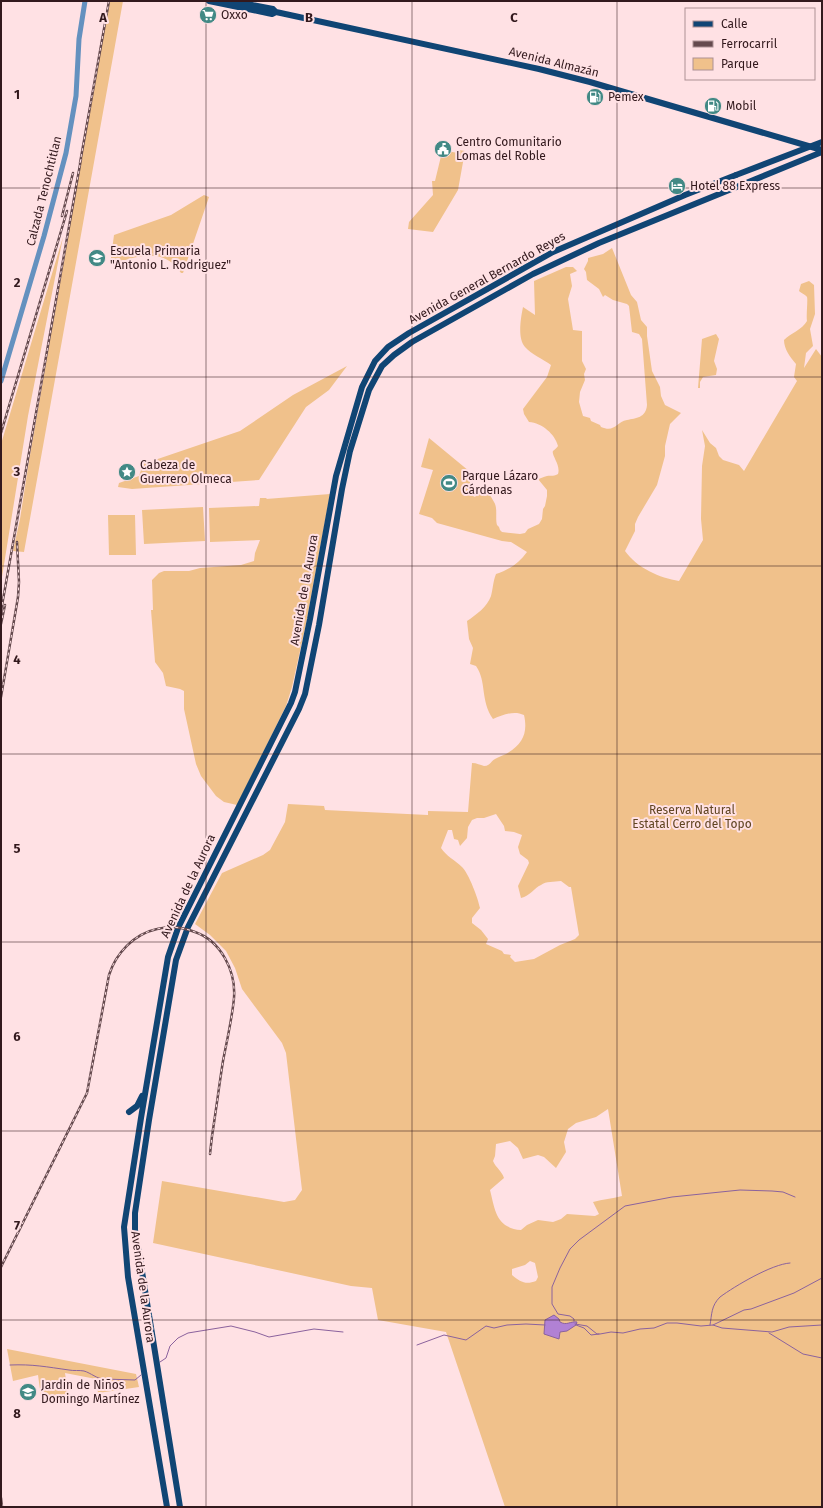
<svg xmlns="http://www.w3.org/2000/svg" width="823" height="1508" font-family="'Fira Sans',sans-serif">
<rect width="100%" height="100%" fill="#ffe1e4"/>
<path fill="#f0c18b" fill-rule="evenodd" d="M109,1H123L24,552L13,551L20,519L29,461Z
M459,150L465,151L458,190L433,232L408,229L409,222L433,195L432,181H435L442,152L447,151L458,153Z
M204,195L209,197L183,273H181C164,246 134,257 110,265L114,235L171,215Z
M63,237L28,416L1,583V444Z
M612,248L631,295L637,302L641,320L647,327V336L652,371L660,387L661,396L665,405L681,413L670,424L665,446V456L657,485L638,517L635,524V531L625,551C637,568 660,578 679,581L703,540L701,519L702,466L705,446L702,430L710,443L716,448L719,456L723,460L739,465L744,471L797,381L794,377L796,364C790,357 784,349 784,340C791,333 802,330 807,321C806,316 808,300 807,297C806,295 801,293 799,291L801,284L809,281L814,285L815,314L810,329L813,346L806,353L804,368L816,349L822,357V1507H505L446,1332L378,1320L372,1288L351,1286L153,1243L162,1181L284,1202L295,1200L302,1190L288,1070L286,1053L282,1043L242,989L235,968L226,951L210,935L195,924L222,873L263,855L270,850L285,822L288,804L324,806L325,810L428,815V811L468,812L472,763C477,763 480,765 484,766C490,766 491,761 495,759C498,757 502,756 506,754C523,744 528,733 524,715C514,710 502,715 493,719C480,700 487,682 476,666L470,664L473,648L469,639L467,621C476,615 487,607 491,596C493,589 493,581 496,574C509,570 519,563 527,552L511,542L502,541L437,523L432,518L419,514L433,470L421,467L429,438L469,471L471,495L475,497L483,488L487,487C488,494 491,496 494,502C498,508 495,518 497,525L499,527L500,530L502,532L520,534L525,533L528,529L539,524L542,519L543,509L545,506L547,496V490L538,479C542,478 543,477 547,476C551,475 552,477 558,474C561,465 551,455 553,451C555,449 557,448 558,446C555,434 542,423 529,422L524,414L523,409L547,377L551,365C543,359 531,354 525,347C517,338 521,317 523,307L535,315L534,281L566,267H573L577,271L570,274L572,286L568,299L573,330L582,331V361L586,369L584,374L585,380L580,392L579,402L583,416L590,418L591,421L600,425L601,427C615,433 616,422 627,420C636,418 646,418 647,405L642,339L639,334L632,332L629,306L627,304L613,300L605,295L603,297L599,289L587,280L586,272L584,269L588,261V258L603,254ZM496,814L504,826L505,831L514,832L522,835L518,847L520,854L528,860L529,863L518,886L521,898C530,896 534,888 541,885C546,881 554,882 561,881L569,887H571L579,935L575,939L560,945L534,959L515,962L510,957L511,955L504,954L502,951L486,944L488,939L481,930L472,923V918L480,908C478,898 469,874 462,867C455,860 446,856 441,848L448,830H452L454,839L458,840L460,846L467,838L468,827L472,820L477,818H484ZM608,1109L622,1196C612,1199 603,1199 593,1202L599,1214L595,1216L567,1214L561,1219L553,1222L538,1220L527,1225L521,1230C496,1228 495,1210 490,1190L504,1178C502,1171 496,1168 493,1161L495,1156L496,1144L510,1141L518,1148L523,1159L538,1155L544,1157L556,1168L566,1152L564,1142L568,1129L576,1123L596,1117ZM530,1261L535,1263L538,1277L536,1281C526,1285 520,1282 512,1275V1269L525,1265Z
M716,334L719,339L714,361L717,369L716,375L703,377L700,382V388H698L702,339Z
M347,366L329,390L306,407L259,480L132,489L118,487L119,483L139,476L143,464L240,431L293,395Z
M330,494L306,624L292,687L286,706L237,805L224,802L216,796L201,776L196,764L184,709V691L180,689L166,686L163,673L155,662L151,610H153L152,580L159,573L164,571H189L200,568L241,565L254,561L255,553L260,540L210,542L209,508L259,506L260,498H267L266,499Z
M203,507L205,541L144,544L142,510Z
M108,515H135L136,555H109Z
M7,1349L136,1374L139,1387L98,1393L96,1379L65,1373L69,1400L42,1404L38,1375L13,1381Z"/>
<path fill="#b181d4" stroke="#8b629d" d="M554,1315L559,1319L560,1322C567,1326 570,1321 577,1322L576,1325L567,1331L560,1332L559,1339L544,1334L545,1320Z"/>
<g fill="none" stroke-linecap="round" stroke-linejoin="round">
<path stroke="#8b629d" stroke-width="1" d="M574,1321V1319L570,1316L558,1314L552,1304V1287L560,1268L570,1249L579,1240L625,1206L672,1197L740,1190L772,1191L783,1192L795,1197
M575,1324L587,1326L597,1334H600L611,1332L623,1333L640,1329L654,1328L667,1323H677L701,1326L713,1325L722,1328L772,1332L789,1327L822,1325
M576,1325L584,1328L591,1335L599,1334
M710,1325C712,1314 711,1306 720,1297C735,1286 772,1264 790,1263
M713,1325L744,1310L751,1309L794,1293L822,1278
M769,1333L803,1354L822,1358
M417,1345L444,1335L466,1340L486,1326L494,1328L507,1325L526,1324L545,1325
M160,1362L166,1358L170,1346L178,1338L188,1333L231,1326L255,1332L269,1337L314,1329L343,1332
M10,1365C33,1364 47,1367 69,1370C74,1371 79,1370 84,1371C91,1373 97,1379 104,1379L135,1380L141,1375"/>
<path stroke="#6491bf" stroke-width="5" d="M1,381L44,236L66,153L76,96L79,39L85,1"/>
<path stroke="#104574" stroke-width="6" d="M209,1L272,14L276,12L539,69L590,82L822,150
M232,1L273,9L276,12
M129,1112L137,1106L142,1096
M167,1507L128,1277L124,1227L141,1118L168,957L178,928L291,703L295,692L310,619L336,476L362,387L375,361L388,347L409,333L553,252L685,195L736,175
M180,1507L139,1253L135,1230V1213L149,1120L176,960L188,927L299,709L305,694L319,625L342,489L350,451L369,390L382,366L394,355L412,342L533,274L599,243L822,152"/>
<defs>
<path id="rail" d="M80,163L109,1
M62,216L73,173
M1,433L67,211
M1,611L81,159
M1,624L5,605
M1,697L18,597L19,582L17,542
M1,1267L87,1093L109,975C116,953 134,934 157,929C169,926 183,927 195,932C221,941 236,971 234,998C232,1019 227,1040 223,1061C219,1086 216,1111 212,1136L210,1154
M1,1498L2,1507"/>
</defs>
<use href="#rail" stroke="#654a4e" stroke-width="2.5"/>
<use href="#rail" stroke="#ffe1e4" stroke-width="1" stroke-dasharray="3" stroke-linecap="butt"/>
<path stroke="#104574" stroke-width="6" d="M736,175L822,142"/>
</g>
<path fill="none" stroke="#33191d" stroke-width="1" stroke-opacity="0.55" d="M206,1V1507M412,1V1507M617,1V1507M1,188H822M1,377H822M1,566H822M1,754H822M1,942H822M1,1131H822M1,1320H822"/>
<defs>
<symbol id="supermarket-disc" viewBox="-11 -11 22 22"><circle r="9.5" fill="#428985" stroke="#ffe1e4"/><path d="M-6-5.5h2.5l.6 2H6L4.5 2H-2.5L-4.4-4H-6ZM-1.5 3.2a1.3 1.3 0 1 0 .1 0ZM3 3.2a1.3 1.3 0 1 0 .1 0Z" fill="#fff"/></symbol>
<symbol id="fuel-disc" viewBox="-11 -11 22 22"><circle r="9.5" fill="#428985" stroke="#ffe1e4"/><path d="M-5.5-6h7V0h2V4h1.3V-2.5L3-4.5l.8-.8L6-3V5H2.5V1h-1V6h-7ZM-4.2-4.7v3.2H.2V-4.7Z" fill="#fff"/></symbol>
<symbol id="civic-disc" viewBox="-11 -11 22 22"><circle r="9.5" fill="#428985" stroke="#ffe1e4"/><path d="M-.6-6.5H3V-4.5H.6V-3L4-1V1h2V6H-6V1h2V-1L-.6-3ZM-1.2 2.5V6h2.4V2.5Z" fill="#fff"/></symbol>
<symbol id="hotel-disc" viewBox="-11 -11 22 22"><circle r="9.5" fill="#428985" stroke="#ffe1e4"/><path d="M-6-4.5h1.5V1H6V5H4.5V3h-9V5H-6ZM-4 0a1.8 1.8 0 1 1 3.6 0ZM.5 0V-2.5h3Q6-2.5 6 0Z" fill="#fff"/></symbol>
<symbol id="school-disc" viewBox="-11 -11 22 22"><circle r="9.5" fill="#428985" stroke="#ffe1e4"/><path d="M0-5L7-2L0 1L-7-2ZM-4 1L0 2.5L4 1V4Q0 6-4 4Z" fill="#fff"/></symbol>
<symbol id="sight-disc" viewBox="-11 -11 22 22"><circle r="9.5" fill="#428985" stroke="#ffe1e4"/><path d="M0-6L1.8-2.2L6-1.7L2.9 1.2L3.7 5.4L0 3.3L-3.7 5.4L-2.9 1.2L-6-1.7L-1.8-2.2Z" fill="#fff"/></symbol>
<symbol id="stadium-disc" viewBox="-11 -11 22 22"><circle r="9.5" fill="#428985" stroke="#ffe1e4"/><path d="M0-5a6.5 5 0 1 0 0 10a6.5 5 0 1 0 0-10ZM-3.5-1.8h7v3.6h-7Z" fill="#fff"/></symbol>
</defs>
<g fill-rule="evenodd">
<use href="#supermarket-disc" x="198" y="5" width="20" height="20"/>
<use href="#fuel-disc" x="585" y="87" width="20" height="20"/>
<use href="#fuel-disc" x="703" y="96" width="20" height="20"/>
<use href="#civic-disc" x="433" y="139" width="20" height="20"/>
<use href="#hotel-disc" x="667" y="176" width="20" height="20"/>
<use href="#school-disc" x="87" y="248" width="20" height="20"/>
<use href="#sight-disc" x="117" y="462" width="20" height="20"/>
<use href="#stadium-disc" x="439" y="473" width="20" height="20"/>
<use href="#school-disc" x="18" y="1382" width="20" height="20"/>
</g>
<g text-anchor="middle" stroke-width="4" stroke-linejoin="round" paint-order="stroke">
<g font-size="12" fill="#33191d" stroke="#ffe1e4" text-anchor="start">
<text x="221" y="19">Oxxo</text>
<text x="608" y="101">Pemex</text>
<text x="726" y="110">Mobil</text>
<text x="456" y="146">Centro Comunitario<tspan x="456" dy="14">Lomas del Roble</tspan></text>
<text x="690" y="190">Hotel 88 Express</text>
<text x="110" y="255">Escuela Primaria<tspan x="110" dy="14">"Antonio L. Rodriguez"</tspan></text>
<text x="140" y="469">Cabeza de<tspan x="140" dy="14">Guerrero Olmeca</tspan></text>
<text x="462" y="480">Parque Lázaro<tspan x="462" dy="14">Cárdenas</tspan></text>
<text x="41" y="1389">Jardin de Niños<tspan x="41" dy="14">Domingo Martínez</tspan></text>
</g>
<g font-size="12" fill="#33191d" stroke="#ffe1e4">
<text transform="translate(554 62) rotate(14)" y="4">Avenida Almazán</text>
<text transform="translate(44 191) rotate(-76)" y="4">Calzada Tenochtitlan</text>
<text transform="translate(487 278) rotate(-29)" y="4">Avenida General Bernardo Reyes</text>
<text transform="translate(304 590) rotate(-80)" y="4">Avenida de la Aurora</text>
<text transform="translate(188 886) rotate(-65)" y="4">Avenida de la Aurora</text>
<text transform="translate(143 1287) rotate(82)" y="4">Avenida de la Aurora</text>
</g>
<g font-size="12" fill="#614522" stroke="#ffe1e4">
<text x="692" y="814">Reserva Natural<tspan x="692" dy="14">Estatal Cerro del Topo</tspan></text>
</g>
</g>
<g font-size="13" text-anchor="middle" font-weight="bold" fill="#33191d" stroke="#ffe1e4" stroke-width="4" stroke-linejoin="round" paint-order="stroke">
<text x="103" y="22">A</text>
<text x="309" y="22">B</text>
<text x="514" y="22">C</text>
<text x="17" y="99">1</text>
<text x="17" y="287">2</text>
<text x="17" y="476">3</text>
<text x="17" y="664">4</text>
<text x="17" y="853">5</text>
<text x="17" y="1041">6</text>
<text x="17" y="1230">7</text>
<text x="17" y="1418">8</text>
</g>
<rect width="823" height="1508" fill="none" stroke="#33191d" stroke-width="4"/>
<rect x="685" y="8" width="130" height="72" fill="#ffe1e4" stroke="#ad9194"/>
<rect x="693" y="21" width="20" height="6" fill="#104574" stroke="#ad9194"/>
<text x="721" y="28" font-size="12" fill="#33191d">Calle</text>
<rect x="693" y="41" width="20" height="6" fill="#654a4e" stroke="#ad9194"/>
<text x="721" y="48" font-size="12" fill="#33191d">Ferrocarril</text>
<rect x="693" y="58" width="20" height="12" fill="#f0c18b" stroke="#ad9194"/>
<text x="721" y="68" font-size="12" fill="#33191d">Parque</text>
</svg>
